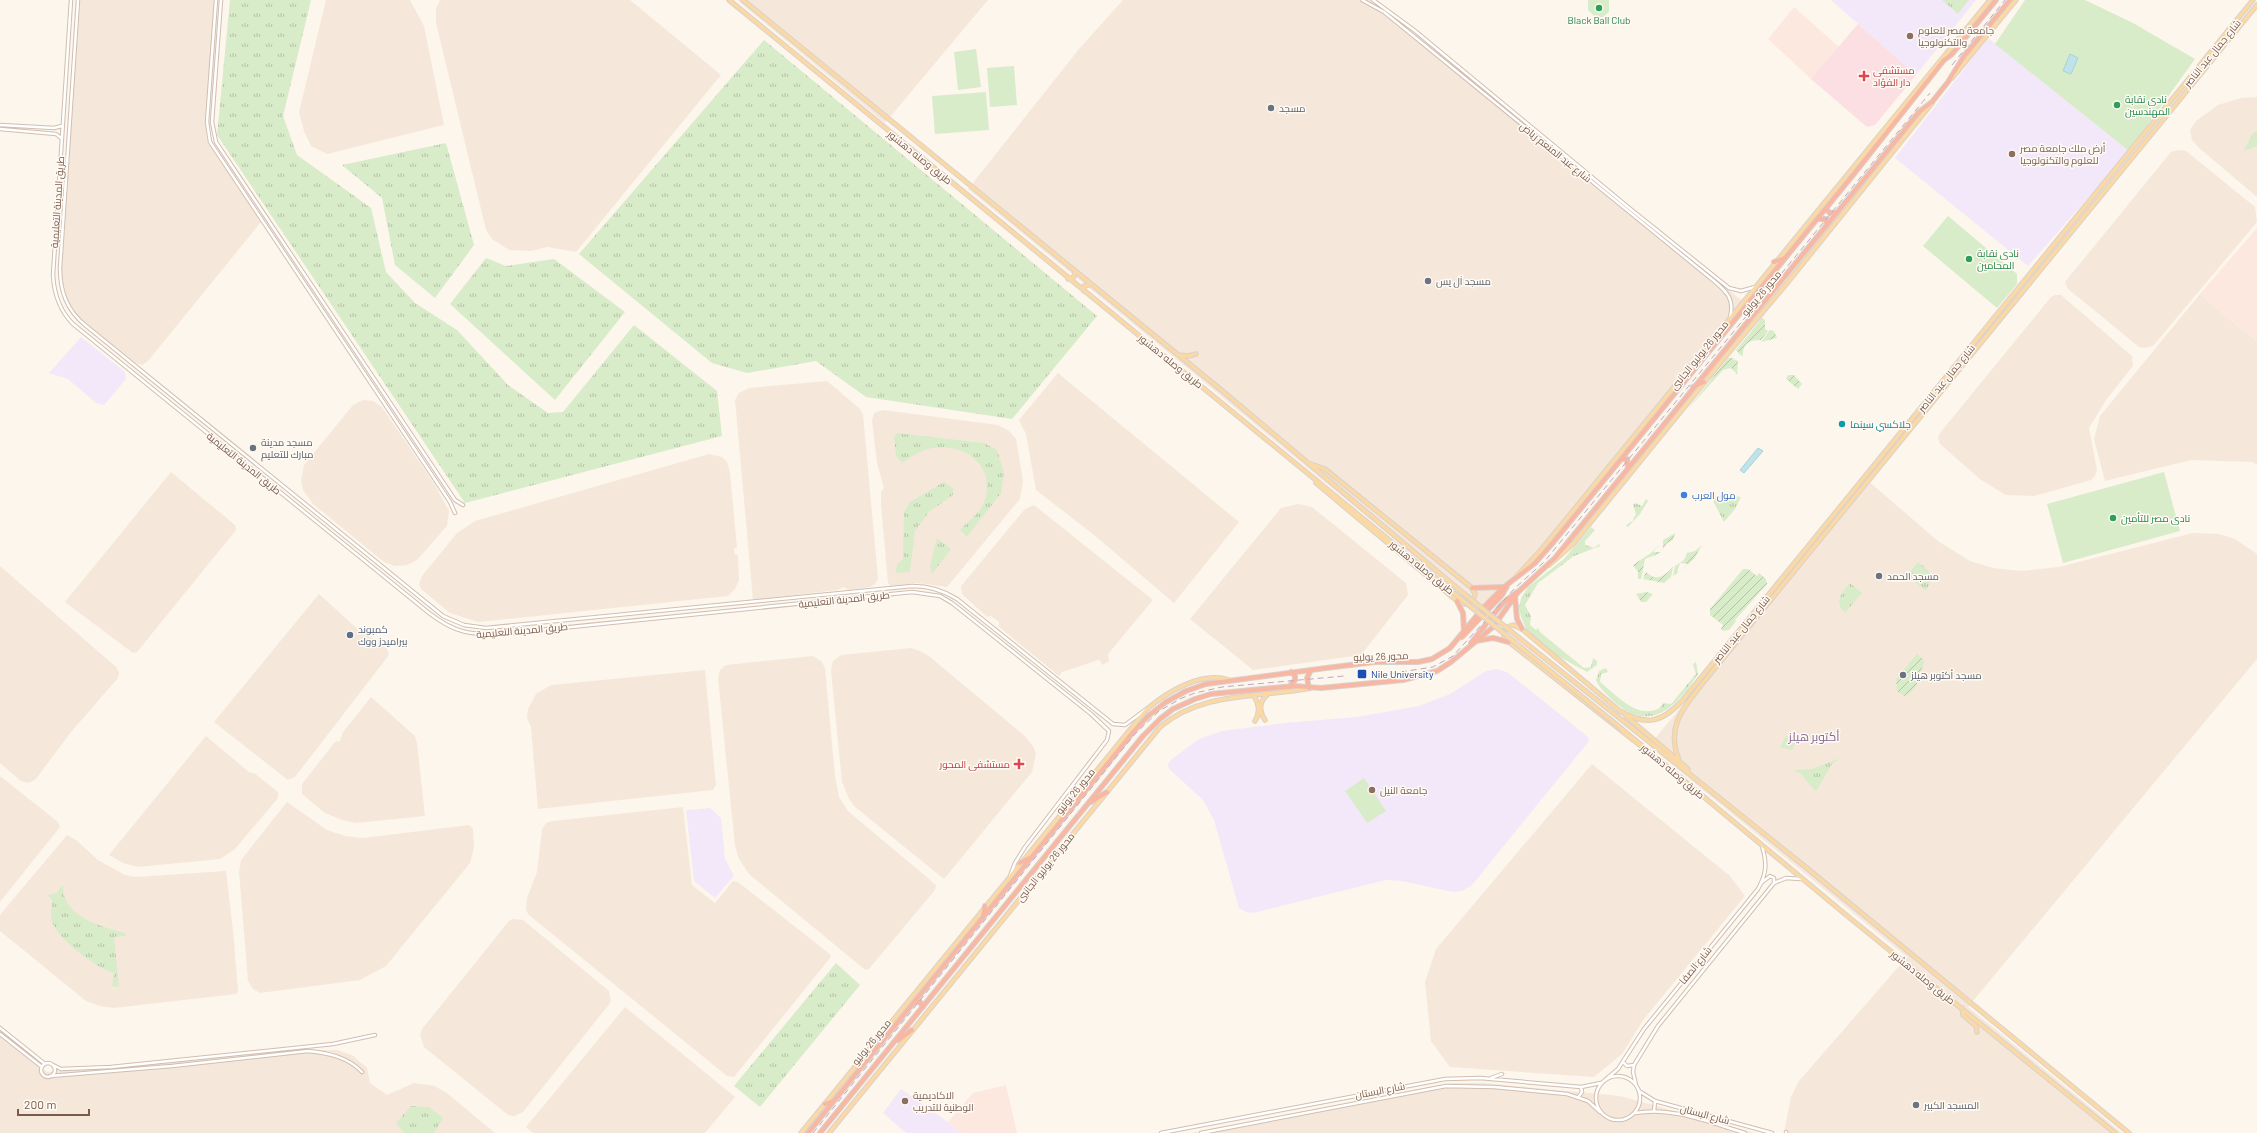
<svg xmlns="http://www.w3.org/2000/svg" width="2257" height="1133" font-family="Barlow,Cairo,sans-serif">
<defs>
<pattern id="grass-tufts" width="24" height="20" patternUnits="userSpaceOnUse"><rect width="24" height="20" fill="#d8ecc9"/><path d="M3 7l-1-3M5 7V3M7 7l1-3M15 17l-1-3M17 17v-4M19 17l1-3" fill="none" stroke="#b4c2a5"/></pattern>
<pattern id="garden-furrows" width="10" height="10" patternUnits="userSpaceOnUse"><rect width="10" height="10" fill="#d8ecc9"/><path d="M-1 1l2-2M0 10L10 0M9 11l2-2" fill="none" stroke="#b4c2a5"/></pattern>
</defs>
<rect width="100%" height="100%" fill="#fdf6ec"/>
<path fill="#f5e8da" d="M80,0H214L206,135L208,143L261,222L148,361L142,365L136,363L78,317L66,299L63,289L61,279Z
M326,0H410L424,26L444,125L327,154L311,146L304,131L299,112Z
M440,0H630L721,75L576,252L547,247L531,251L509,250L492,239L486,230L436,23V9Z
M737,0H988L885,123Z
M1123,0H1372L1746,304L1537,560L1478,609L1187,368L968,189L1079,49Z
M2257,97V197L2199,148L2192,140L2190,130L2196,121L2218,105L2241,98Z
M2178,150L2186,151L2255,207L2257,222L2153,346L2145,348L2139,347L2067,288L2065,282L2171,152Z
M2200,294L2257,342V465L2252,462L2191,460L2105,481L2094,439L2100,416Z
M2055,295H2061L2132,356L2133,366L2106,400L2089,428L2097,470L2095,476L2091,480L2034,496L2006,495L1981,480L1940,444L1938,438L1940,433L2051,297Z
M1058,373L1239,522L1174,603L1094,535L1036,490L1026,434L1019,420Z
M827,381L859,408L863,414L878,579L875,584L870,587L848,590L844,587L837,590L753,600L735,400L739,393L749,388Z
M363,400L373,401L382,407L435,485L449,511L447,526L417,560L407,565L395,566L384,562L313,504L303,490L301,481L304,465L353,405Z
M883,410L998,425L1009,431L1016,439L1023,481L1020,499L947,587L917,583L891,586L888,583L881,505V492L884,488L877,463L872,420L874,413Z
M709,454L722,457L727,462L730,473L737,548H734L735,555H738L739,580L735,589L728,596L478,622L450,613L421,589L419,584L422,576L457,533L475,521Z
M171,472L235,525L236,530L137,652L133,653L65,602Z
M1867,480L1938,541L1970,561L1993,568L2021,571L2059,567L2193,533L2219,534L2235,539L2257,554V659L1968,1007L2122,1133H1784L1791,1097L1799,1081L1907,957L1649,746Z
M1298,504L1312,507L1406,583L1408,595L1361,655L1253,670L1190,619L1281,508Z
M1034,505L1153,600L1108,654L1109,661L1103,665L1099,660L1062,672L1059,676L999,627V622L991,616L987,617L962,594L961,586L1025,509Z
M0,566L116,667L119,672L118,678L71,732L35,780L28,783L21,781L0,763Z
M319,594L362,633L373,638L387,649L389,655L295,777L288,780L214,722Z
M911,648L920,651L930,657L1025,736L1033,746L1036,754L1032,772L944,879L855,807L849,799L842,782L831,671L833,661L841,655Z
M813,656L822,662L825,668L835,776L839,797L848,811L936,885L935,890L868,970L864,969L749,874L739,859L735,846L718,678L720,670L726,665Z
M705,670L716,785L713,790L538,809L531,727L527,718L528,709L536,694L551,685Z
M371,697L415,736L417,743L425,816L356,823L342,820L325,813L302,794V784L335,742L340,741L343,732Z
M206,736L249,772L254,773L278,792V798L235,849L220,859L138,867L123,863L109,855Z
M1592,764L1730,876L1745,896L1644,1019L1622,1054L1594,1077L1450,1067L1431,1041L1425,982L1436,949Z
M0,776L58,822L60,827L0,902Z
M287,802L327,830L345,836L363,838L469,825L473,829L474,847L470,863L386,966L360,980L260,993L253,989L248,981L239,872L241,860Z
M683,807L692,885L715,903L733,881L738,882L831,955L830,958L734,1077L727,1076L529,915L526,910L527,898L537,872L542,829L546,823L553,821Z
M67,835L76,840L98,860L125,875L136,877L226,871L233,930L238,991L236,994L114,1008L100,1006L86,1001L0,931V915Z
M513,919L523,920L609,991L611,1002L523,1112L514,1116L508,1115L424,1047L420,1035L422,1029L509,921Z
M625,1007L735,1097L705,1133H533L526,1127Z
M0,1033L47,1072L300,1050H337L352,1055L367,1068L370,1083L387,1095L414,1083L435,1086L448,1094L495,1133H0Z
M1452,1083H1483L1620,1096L1755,1133H1190Z"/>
<path fill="#fde8e0" d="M1794,7L1839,47L1811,79L1768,39Z
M2257,228V342L2200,294Z
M1006,1085L1017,1133H961L948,1122L973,1093Z"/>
<path fill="#f3e8fa" d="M1831,0H1976L1916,75Z
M1988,38L2129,151L2028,266L1895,158Z
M81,337L125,372L126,379L104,405L96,403L68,379L49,373Z
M1496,669L1507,672L1587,736L1589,741L1472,885L1462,891L1453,892L1402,881L1386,880L1253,913L1246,912L1239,908L1214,820L1203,800L1169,769L1168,764L1172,759L1199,739L1222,731L1285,723L1357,717L1419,706L1450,694L1486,671Z
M710,808L721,818L725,859L734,876L715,898L694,881L686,810Z
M901,1089L948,1122L961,1133H906L883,1113Z"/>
<path fill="#fbdfe3" d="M1858,24L1916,75L1875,125L1867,127L1811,79Z"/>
<path fill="url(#grass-tufts)" d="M230,0H311L283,116L297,155L371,208L386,272L415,303L457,330L508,385L548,413L563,412L634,325L717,391L722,436L465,503L217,135Z
M1942,0H1969L1958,14Z
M764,40L1097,316L1012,419L866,397L816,361L747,373L712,363L579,254Z
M2254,132H2257V146L2243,151Z
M446,143L474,245L435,298L395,265L382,198L342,165Z
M486,258L506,266L554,259L625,312L555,400L450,304Z
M897,433L984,443L997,450L1004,472L1001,493L967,537L960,530C967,522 981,512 984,502C997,466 965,443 932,448C921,450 911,457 902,463L896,456L894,437Z
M944,482L953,488V495L929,512L915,531L910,572L896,573L897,564L903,559L904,512L910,502Z
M1725,495L1741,497L1735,509L1724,522L1711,497Z
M1646,499L1648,501L1640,514L1628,527L1626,525L1634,520L1633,519L1636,514L1633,505L1635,503L1642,506Z
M1591,527L1595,530L1585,541V545L1594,548L1599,544L1600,546L1574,556L1538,583L1525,605L1531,616L1530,625L1536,630L1538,628L1540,632L1584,668L1591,667L1593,658L1597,661V665L1587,672L1558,656L1527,631L1521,617L1519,608L1521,598L1528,587L1564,559Z
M937,538L951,549L932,574L930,566Z
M1918,562L1928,570L1932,578L1926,591L1907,575Z
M1850,583L1862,593L1845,613C1833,602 1842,592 1850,583Z
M1696,662L1698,674C1679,704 1653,733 1618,705C1612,700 1598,687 1596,680L1599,671L1606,668L1608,672L1601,674L1600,682C1615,694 1635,717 1655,710C1659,709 1662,706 1663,703L1671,704L1696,674L1693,664Z
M1840,758L1832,764L1817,790H1814L1801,774L1793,770L1812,769Z
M63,885C62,917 102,927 126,933V936L114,937L119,987L112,986L114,973C97,969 58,939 52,922C50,915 52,907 52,900L47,895L56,893Z
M836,963L860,985L760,1107L734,1086Z
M411,1106L429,1107L443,1118L434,1133H404L396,1123Z"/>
<path fill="url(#garden-furrows)" d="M1762,318L1765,320V329L1768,331L1761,340C1750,340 1742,343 1743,356L1740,355L1736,350Z
M1770,330L1774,331L1777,338L1761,342Z
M1728,358H1734L1733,359L1738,361L1737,374L1731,368L1723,370L1687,410Z
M1788,375H1794L1802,384L1798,389L1786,379Z
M1675,533L1673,540L1667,543L1660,553L1645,559L1641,579H1638V572L1633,565L1651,553L1662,542L1653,552H1661L1663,548V540Z
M1702,545L1694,559L1678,573L1689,564L1680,563L1677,573L1673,576L1675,566L1684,560L1687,553L1695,551Z
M1673,567L1671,577L1664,583L1643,579L1646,572C1656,582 1665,576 1673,567Z
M1743,569H1748L1757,576L1759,573L1766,579L1767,584L1735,620L1736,621L1729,630L1723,631L1721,629L1723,625L1710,615V609Z
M1646,592L1653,594L1646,602H1641L1636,594Z
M1917,654L1925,661C1918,674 1920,691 1904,696L1897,691L1896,679Z"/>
<path fill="#d8ecc9" d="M1588,0H1609V12L1603,17H1595L1588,10Z
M2025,0H2085L2133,23L2195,59L2129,151L1995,44Z
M976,49L981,87L958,90L954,52Z
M1014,66L1017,105L990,107L987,68Z
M986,92L989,130L935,134L932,96Z
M1948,216L2017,274V284L1997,308L1923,246Z
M2164,472L2180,531L2063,563L2047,504Z
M1786,736L1798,739L1792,750L1780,747Z
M1364,778L1386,811L1367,823L1345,791Z"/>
<path fill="#bfe3e8" stroke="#a5d3da" d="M2070,54L2078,58L2071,74L2063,71Z
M1758,448L1763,451L1744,473L1740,470Z"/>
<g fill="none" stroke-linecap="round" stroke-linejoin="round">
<defs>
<path id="minor" d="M71,0L53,275C54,293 60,311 73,324L429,613C455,633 470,635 502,634L912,592L940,596L952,603L1091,714L1109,731L1107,740L1025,847L1015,863L1010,876
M78,0L60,268C60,292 67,310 85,325L443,616L464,625L486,628L912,586C929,586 943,590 957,599L1113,724L1125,725L1145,710
M216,0L207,122L210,142L450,502L455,513
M221,0L212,122L216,142L455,500L463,505
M1362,0L1384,12L1714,281C1726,291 1735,299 1730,317
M1373,0L1414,30L1628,207L1729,288L1741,291L1755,287
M0,125L54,128L62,126
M0,129L56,134L61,138
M1761,883L1770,876L1774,878V883
M0,1028L45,1064
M0,1034L42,1067
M1623,1062L1627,1066L1634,1065
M41 1070a7 7 0 1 1 14 0a7 7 0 1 1-14 0Z
M53,1065L61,1069L111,1067L333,1044L375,1035
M1596 1098a22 22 0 1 1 44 0a22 22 0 1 1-44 0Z
M50,1076L172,1066L308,1051C328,1053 348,1057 362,1072
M1491,1078L1502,1074
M1605,1080L1618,1069L1644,1029L1758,889C1767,873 1767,863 1762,846
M1636,1085L1633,1072L1634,1065L1658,1026L1774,883L1786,878L1801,879
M1639,1091L1655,1101L1772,1133
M1579,1096L1582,1092L1581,1087
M1654,1111L1655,1101
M1635,1113C1671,1106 1711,1123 1745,1133
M1161,1133L1445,1079L1480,1078L1581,1087L1601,1083
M1201,1133L1446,1086L1494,1087L1567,1094L1588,1101L1600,1112
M1786,1133V1132"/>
<path id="major" d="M729,0L1460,598
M743,0L1220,389L1463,593
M1952,78L2016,0
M1068,279L1074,277L1075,271
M1084,291V286L1091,284
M1179,355L1188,356L1196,354
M1308,463L1325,469L1472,588L1475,594L1473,601L1465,604L1457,601L1316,483
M1549,565L1573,544L1725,357L1788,282L1932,103
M1516,577L1541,550L1990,0
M1254,696C1259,704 1261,712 1255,721
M1620,711C1646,726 1661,723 1682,701L2253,0
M1621,712L1522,629L1513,625L1505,628L1504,636L1509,642L1684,780
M1626,716L1688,769
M1265,720C1259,711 1259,702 1267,695
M1627,724L1808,869L2129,1133
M1622,729L1851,919L2115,1133
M1679,760C1666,727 1682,710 1702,684L2257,5
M1962,1008L1963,1015L1976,1026L1977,1032
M801,1133L1147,709C1167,692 1201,671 1229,680
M829,1133L1160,727C1202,691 1259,698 1311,688"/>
<path id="highway" d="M1826,209L1830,213H1837
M1818,219H1826L1827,225
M1774,262L1785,258
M1693,387L1704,382
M1621,459H1627L1628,468
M1472,588L1503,587
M1515,597L1517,619L1522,629
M1457,601L1463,613L1464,631
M1462,637L1502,595L1507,586
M1476,641L1493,638L1509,642
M1471,643L1502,604L1517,592
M1289,687L1295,680V676L1291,672
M1309,688L1307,678L1311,670
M1091,802L1107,792
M1020,863L1029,858
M983,916L985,906
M914,1002H920L923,1007
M898,1040L912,1030
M825,1104L833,1101
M808,1133L1133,732L1148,716L1166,702L1186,691L1206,684L1326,668L1375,662H1418L1432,659L1450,648L1484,607L1504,587L1535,563L1551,545L1853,175L1944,60L1952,54L1996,0
M820,1133L1143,736L1160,719L1173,709L1195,699L1211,694L1294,686L1321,688L1403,680L1437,671L1451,662L1493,627L1518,592L1555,558L1919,112L1932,102L1948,82L1964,56L2010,0"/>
</defs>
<use href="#minor" stroke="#d1beb0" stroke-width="4.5"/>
<use href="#major" stroke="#dad1cd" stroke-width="5.5"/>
<use href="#highway" stroke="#dad1cd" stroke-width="6"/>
<use href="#minor" stroke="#fff" stroke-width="2.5"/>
<use href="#major" stroke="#fbd9a5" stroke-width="3.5"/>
<use href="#highway" stroke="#f7b7a3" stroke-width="4"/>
<path stroke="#b9a8c9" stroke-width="1" stroke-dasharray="6 4" stroke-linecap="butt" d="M1952,65L2005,0
M1381,675L1433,667L1453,656L1515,588L1544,562L1930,93
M813,1133L1134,735L1159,711L1182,698L1195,693L1222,687L1344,676"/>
<defs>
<path id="major-bridge" d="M1463,593L1627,724
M1460,598L1622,729"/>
</defs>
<use href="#major-bridge" stroke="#dad1cd" stroke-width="5.5" stroke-linecap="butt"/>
<use href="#major-bridge" stroke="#fbd9a5" stroke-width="3.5"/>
</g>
<g fill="#2e9e5b" stroke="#fffaf3" stroke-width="1.5">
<circle cx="1599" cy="8" r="4"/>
<circle cx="2117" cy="105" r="4"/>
<circle cx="1969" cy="259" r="4"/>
<circle cx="2113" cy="518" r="4"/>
</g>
<g fill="#8d6e63" stroke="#fffaf3" stroke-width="1.5">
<circle cx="1910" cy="36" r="4"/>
<circle cx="2012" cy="154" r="4"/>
<circle cx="1372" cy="790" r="4"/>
<circle cx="905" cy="1101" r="4"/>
</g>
<g fill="#e0444e" stroke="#fffaf3" stroke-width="1.5">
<path d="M1862 70h4v4h4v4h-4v4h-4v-4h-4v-4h4z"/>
<path d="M1017 758h4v4h4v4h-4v4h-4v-4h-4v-4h4z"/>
</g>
<g fill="#6b7280" stroke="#fffaf3" stroke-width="1.5">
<circle cx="1271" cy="108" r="4"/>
<circle cx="1428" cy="281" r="4"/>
<circle cx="253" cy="448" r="4"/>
<circle cx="1879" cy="576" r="4"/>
<circle cx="1903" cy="675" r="4"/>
<circle cx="1916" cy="1105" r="4"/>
</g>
<circle fill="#0f9aa8" stroke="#fffaf3" stroke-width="1.5" cx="1842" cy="424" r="4"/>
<circle fill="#3f7fe0" stroke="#fffaf3" stroke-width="1.5" cx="1684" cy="495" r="4"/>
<circle fill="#5c6f8a" stroke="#fffaf3" stroke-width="1.5" cx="350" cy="635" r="4"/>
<rect fill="#1a4fb4" stroke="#fffaf3" stroke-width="1.5" x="1357" y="669" width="10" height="10" rx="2"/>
<g text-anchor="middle" stroke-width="3" stroke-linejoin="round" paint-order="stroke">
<g font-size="10" fill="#27864d" stroke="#fffaf3" text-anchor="start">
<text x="1599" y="24" text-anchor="middle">Black Ball Club</text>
<text x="2125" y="103">نادى نقابة<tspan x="2125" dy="12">المهندسين</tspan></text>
<text x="1977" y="257">نادى نقابة<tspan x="1977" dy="12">المحامين</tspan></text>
<text x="2121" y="522">نادى مصر للتأمين</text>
</g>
<g font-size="10" fill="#785e54" stroke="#fffaf3" text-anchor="start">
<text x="1918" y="34">جامعة مصر للعلوم<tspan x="1918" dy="12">والتكنولوجيا</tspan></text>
<text x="2020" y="152">أرض ملك جامعة مصر<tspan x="2020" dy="12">للعلوم والتكنولوجيا</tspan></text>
<text x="1380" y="794">جامعة النيل</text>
<text x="913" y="1099">الاكاديمية<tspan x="913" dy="12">الوطنية للتدريب</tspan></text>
</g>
<g font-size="10" fill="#7a5c4d" stroke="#fffaf3">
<text transform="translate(2212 53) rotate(-51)" y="4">شارع جمال عبد الناصر</text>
<text transform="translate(1556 152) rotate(39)" y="4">شارع عبد المنعم رياض</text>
<text transform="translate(920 157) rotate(39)" y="4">طريق وصله دهشور</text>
<text transform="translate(57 202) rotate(-86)" y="4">طريق المدينة التعليمية</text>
<text transform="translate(1761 293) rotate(-50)" y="4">محور 26 يوليو</text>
<text transform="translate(1699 355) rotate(-51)" y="4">محور 26 يوليو الجانبى</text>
<text transform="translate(1171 361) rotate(39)" y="4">طريق وصله دهشور</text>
<text transform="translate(1946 378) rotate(-51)" y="4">شارع جمال عبد الناصر</text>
<text transform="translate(244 463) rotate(39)" y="4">طريق المدينة التعليمية</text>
<text transform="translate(1422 567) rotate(39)" y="4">طريق وصله دهشور</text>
<text transform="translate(844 599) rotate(-6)" y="4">طريق المدينة التعليمية</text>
<text transform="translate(1741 629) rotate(-51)" y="4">شارع جمال عبد الناصر</text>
<text transform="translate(522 630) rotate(-5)" y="4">طريق المدينة التعليمية</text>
<text transform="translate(1381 656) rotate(-2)" y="4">محور 26 يوليو</text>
<text transform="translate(1673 771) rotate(40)" y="4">طريق وصله دهشور</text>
<text transform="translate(1075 791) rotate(-51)" y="4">محور 26 يوليو</text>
<text transform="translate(1045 867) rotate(-51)" y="4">محور 26 يوليو الجانبى</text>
<text transform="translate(1695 965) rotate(-51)" y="4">شارع الصفا</text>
<text transform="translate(1923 977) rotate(39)" y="4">طريق وصله دهشور</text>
<text transform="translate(871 1042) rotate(-51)" y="4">محور 26 يوليو</text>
<text transform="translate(1380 1090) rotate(-11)" y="4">شارع البستان</text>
<text transform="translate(1705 1114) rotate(15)" y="4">شارع البستان</text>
</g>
<g font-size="10" fill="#be3a42" stroke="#fffaf3" text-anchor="start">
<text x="1873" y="74">مستشفى<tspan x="1873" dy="12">دار الفؤاد</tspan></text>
<text x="1010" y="768" text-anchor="end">مستشفى المحور</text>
</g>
<g font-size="10" fill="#5b616d" stroke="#fffaf3" text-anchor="start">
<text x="1279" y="112">مسجد</text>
<text x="1436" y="285">مسجد آل يس</text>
<text x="261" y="446">مسجد مدينة<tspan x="261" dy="12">مبارك للتعليم</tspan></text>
<text x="1887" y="580">مسجد الحمد</text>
<text x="1911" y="679">مسجد أكتوبر هيلز</text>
<text x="1924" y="1109">المسجد الكبير</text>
</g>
<g font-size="10" fill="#0d838f" stroke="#fffaf3" text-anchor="start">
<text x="1850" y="428">جلاكسي سينما</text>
</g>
<g font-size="10" fill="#366cbe" stroke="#fffaf3" text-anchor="start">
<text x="1692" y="499">مول العرب</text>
</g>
<g font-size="10" fill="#4e5e75" stroke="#fffaf3" text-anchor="start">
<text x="358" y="633">كمبوند<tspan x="358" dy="12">بيراميدز ووك</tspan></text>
</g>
<g font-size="10" fill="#164399" stroke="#fffaf3" text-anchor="start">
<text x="1371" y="678">Nile University</text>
</g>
<g font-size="12" fill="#846695" stroke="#fffaf3">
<text x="1814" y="741">أكتوبر هيلز</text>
</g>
</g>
<path d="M18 1109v6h71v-6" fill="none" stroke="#7a5c4d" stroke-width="2"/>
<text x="24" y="1109" font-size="12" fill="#7a5c4d" stroke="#fffaf3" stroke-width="3" paint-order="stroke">200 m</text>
</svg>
